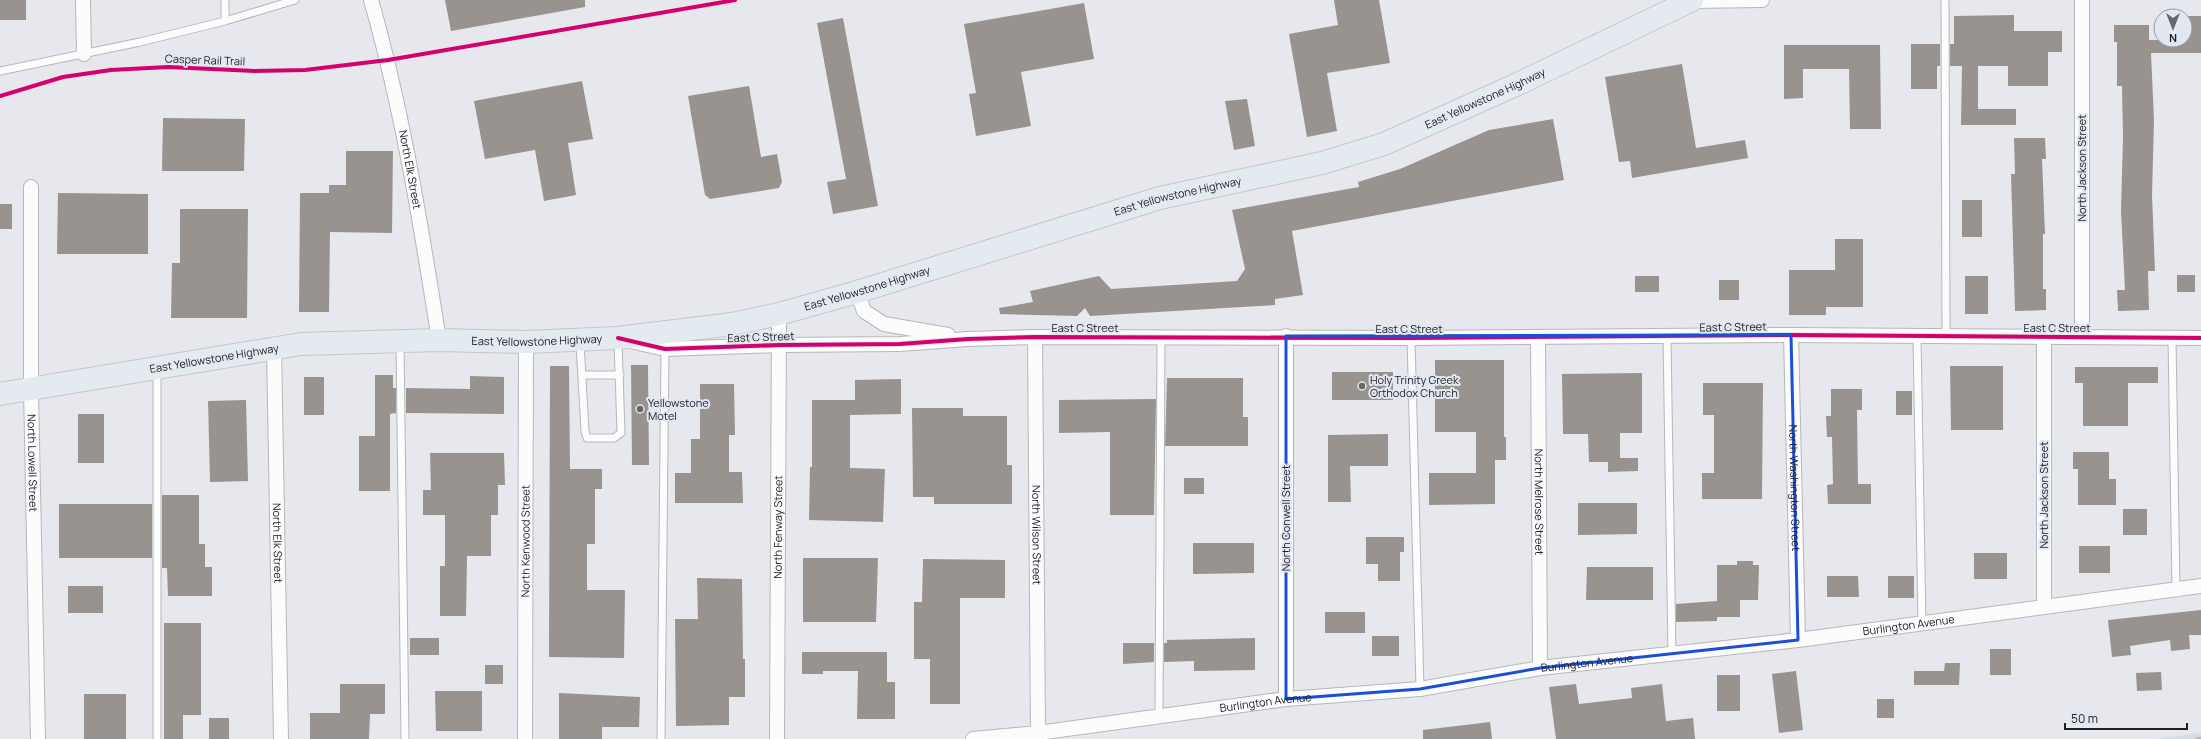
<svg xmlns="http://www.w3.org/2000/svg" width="2201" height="739" font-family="Manrope,sans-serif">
<rect width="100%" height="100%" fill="#e6e8ee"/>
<path fill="#d6dbe8" d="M2201,733V739H2155Z"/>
<path fill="#98938f" d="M0,0H26V20H0Z
M445,0H585V7L451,31Z
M1334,0H1379L1390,63L1327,73L1337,131L1307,137L1289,34L1338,25Z
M1084,3L1094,59L1021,72L1031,126L976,136L969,94L976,93L964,24Z
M2014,15V31H2062V52H2048V86H2008V66H1978V109H2016V125H1961L1962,66H1950V44H1954V16Z
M2185,16H2201V53H2151L2154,120L2152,195L2155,271H2148L2149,310L2118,311L2117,290H2125L2121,211L2123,137L2122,86H2117V42H2114V25H2149V40H2185Z
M843,18L878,206L833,214L827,182L846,179L817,23Z
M1911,44H1940V66H1937V89H1911Z
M1784,45H1880L1881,129H1850L1849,69H1803V98L1784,99Z
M1682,64L1696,148L1745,140L1748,158L1632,178L1630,161L1619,162L1605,77Z
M582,81L593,139L568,143L576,195L544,201L535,150L485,159L474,101Z
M749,86L761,157L777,154L782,182L779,188L710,199L705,195L688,96Z
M1247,99L1255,146L1234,150L1225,101Z
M163,118L245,119L244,171H162Z
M1553,119L1564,180L1292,231L1303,295L1275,299V305L1090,316L1085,308L1077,316L1000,314L999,308L1033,302L1030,291L1099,276L1111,289L1237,281L1245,269L1232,210L1359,187L1358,182L1400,169L1489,130Z
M2014,138H2045L2046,159H2042L2045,234H2043V289H2046V310L2015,311L2011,174H2015Z
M346,151H393L392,233L330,232L329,312H299L300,193H329V185H346Z
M58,193L148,194V254H57Z
M1962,200H1982V237H1962Z
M0,204H12V229H0Z
M180,209H248L247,318H171L172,263H180Z
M1835,239H1863V307H1826V315H1789V270H1835Z
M2177,275H2195V292H2177Z
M1635,276H1659V292H1635Z
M1965,276H1988V314H1965Z
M1719,280H1739V300H1719Z
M1435,360H1504V437H1506V460H1495V504L1429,505V473H1476V432H1435Z
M631,365H648L649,465H632Z
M550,366H569L570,469H602V489H595V544H587V590H625L624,658L549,657Z
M1950,366H2003V430H1951Z
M2075,367H2158V383H2128V426H2083V383H2075Z
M1332,372H1393V400H1332Z
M1642,373V433H1620V458H1638V471L1608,472V462H1589L1588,434H1563L1562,374Z
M375,375H393V388H396V413L390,414V491H359V436H375Z
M470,376L504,377V414L406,413V388L470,389Z
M304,377H324V415H304Z
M1167,378H1243V417H1248V446H1165Z
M901,379V414L850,415V468L885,469L883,522L809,520L810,467H812V400H855V380Z
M1703,383H1763L1762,499H1702V473H1714V415H1703Z
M700,384H734L735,435H729V472H742L743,503H675V473H691V439H700Z
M1831,389H1862V410H1857L1858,484H1871V504H1828L1827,485L1833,484L1832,437H1827L1826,416H1831Z
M1896,391H1912V415H1896Z
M1156,399L1154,515H1110V432L1059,433V400Z
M246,400L248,481L210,482L208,401Z
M912,408H963V416H1007V465H1012V504H934V497H913Z
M78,414H104V463H78Z
M1388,434V466H1350L1351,502H1328V435Z
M2073,452H2109V479H2116V505H2078V469H2073Z
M430,453H504L505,485H498V515H491V556H467L466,616H440V566H445V515H423V490H431Z
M1184,478H1204V494H1184Z
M162,495H199V544H205V567H212V596H168L167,568H162Z
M1578,503H1637V534L1578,535Z
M59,504H152V558H59Z
M2123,509H2147V535H2123Z
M1366,537H1404V552H1400V581H1378V564H1366Z
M1193,543H1254V573L1193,574Z
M2079,546H2110V573H2079Z
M1974,553H2007V579H1974Z
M803,558H878L876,622H803Z
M923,559L1005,560V598H960V704H930V659H914V602H922Z
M1737,561H1753V565H1759L1758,600H1740V617H1717V621L1676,622V604L1717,601V565H1737Z
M1587,567H1653V600H1586Z
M1827,576H1858L1859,597H1827Z
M1888,576H1914V598H1888Z
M697,578L742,579L743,659H745V697H729V725L676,726L675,619H698Z
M68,586H103V613H68Z
M2201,610V635H2189L2190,649L2171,651L2170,640L2130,646L2131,655L2112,657L2108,620Z
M1325,612H1365V633H1325Z
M164,623H201V715H183V739H164Z
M1372,636H1399V656H1372Z
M410,638H439V655H410Z
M1255,638V670L1194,671V661L1164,662V643H1167V640Z
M1123,643H1154V662L1123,664Z
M1990,649H2011V675H1990Z
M802,652H887V682H895V719H857L858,671H823V674H802Z
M1945,663H1960L1959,685H1914V671H1944Z
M485,665H503V684H485Z
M1796,671L1803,730L1779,733L1772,674Z
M2161,672L2162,690L2137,691L2136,673Z
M1717,675H1740V711H1717Z
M340,684H385V714H370L369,739H310V713H340Z
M1576,684L1579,704L1632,698L1631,688L1662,684L1666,721L1693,718L1695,739H1556L1549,687Z
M435,691H482V731H436Z
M559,693L640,697L639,727H602V739H559Z
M84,694H126V739H84Z
M1877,699H1894V718H1877Z
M209,718H229V739H209Z
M1490,722L1492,739H1423V730Z"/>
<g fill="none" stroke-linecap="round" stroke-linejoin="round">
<defs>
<path id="lane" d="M225,0V21
M1945,0L1946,337
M0,71L140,42L225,21L295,0
M1667,337L1672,654
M1917,337L1922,624
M1411,338L1420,689
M2172,338L2176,589
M400,343L405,739
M580,343L585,431L587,438H614L621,433L618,341
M157,371V739
M582,375H620
M1159,717L1161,338
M661,739L665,349"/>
<g id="street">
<path d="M83,0L84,54"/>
<path id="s1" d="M371,0C403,112 421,226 439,340"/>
<path d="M2082,0V337"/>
<path d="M1691,1L1762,0"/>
<path id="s2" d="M31,187V389L38,739"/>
<path d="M857,292L864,311L884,324L948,335"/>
<path id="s3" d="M1791,335L1798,640"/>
<path id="s4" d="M1035,337L1038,733"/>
<path id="s5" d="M1538,337L1540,668"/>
<path d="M2044,337V605"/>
<path d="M630,341L665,349L780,345L900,344L968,339L1035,337L1411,338L1791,335L2201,338"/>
<path id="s6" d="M274,347L281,739"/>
<path d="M1286,699V336"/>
<path id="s7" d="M525,739L526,342"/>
<path id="s8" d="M777,739L779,314"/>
<path id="s9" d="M973,739L1038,733L1286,699L1420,689L1540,668L1798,640L2201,586"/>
</g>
<g id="primary">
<path id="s10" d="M0,394L301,344L439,340L526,342L618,338L732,324L779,314L857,292L1160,198L1322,163L1384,144L1520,83L1692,0"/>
</g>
</defs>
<use href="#lane" stroke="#b6b7bb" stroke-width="9"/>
<use href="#street" stroke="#b6b7bb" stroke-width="16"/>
<use href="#primary" stroke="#c5c6c9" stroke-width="24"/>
<use href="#lane" stroke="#fbfcfc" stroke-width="7"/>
<use href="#street" stroke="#fbfcfc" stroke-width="14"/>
<use href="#primary" stroke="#e4ebf0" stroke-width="22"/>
<path stroke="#b7b8b9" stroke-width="3" stroke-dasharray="5 5" stroke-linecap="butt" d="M2196,739L2201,738"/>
<defs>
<path id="cycleway" d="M0,96L63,77L111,70L168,67L255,71L305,70L388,60L735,0
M618,338L665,349L780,345L900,344L968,339L1035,337L1411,338L1791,335L2201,338"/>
</defs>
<use href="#cycleway" stroke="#e2e7f2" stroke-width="6"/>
<use href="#cycleway" stroke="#d6006c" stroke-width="4"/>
</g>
<path fill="none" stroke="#1d4ed8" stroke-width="3" stroke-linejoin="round" d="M1791,335L1798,640L1540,668L1420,689L1286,699V336Z"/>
<g fill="#65676b" stroke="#e2e7f2" stroke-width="1.5">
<circle cx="1362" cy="386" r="4"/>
<circle cx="640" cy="409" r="4"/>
</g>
<g text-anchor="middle" stroke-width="4" stroke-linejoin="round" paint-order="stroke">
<g font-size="11" fill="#202125" stroke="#e2e7f2">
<text transform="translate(205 60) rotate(2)" y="4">Casper Rail Trail</text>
<text dy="4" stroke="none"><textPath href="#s10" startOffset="1525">East Yellowstone Highway</textPath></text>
<text transform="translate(2082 168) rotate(-90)" y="4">North Jackson Street</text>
<text dy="4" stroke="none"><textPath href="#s1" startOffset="174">North Elk Street</textPath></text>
<text dy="4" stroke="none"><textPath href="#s10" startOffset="1201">East Yellowstone Highway</textPath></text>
<text dy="4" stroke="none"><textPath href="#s10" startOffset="877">East Yellowstone Highway</textPath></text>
<text transform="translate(1733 327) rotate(-1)" y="4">East C Street</text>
<text x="1085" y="332">East C Street</text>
<text x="2057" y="332">East C Street</text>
<text x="1409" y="333">East C Street</text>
<text transform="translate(761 337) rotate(-2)" y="4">East C Street</text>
<text dy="4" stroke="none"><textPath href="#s10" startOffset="541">East Yellowstone Highway</textPath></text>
<text dy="4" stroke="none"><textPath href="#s10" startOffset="217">East Yellowstone Highway</textPath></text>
<text dy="4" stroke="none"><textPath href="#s2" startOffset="276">North Lowell Street</textPath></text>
<text dy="4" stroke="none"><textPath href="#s3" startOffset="153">North Washington Street</textPath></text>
<text transform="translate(2044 495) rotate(-90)" y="4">North Jackson Street</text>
<text dy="4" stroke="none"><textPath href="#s5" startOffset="165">North Melrose Street</textPath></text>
<text transform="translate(1286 518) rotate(-90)" y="4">North Conwell Street</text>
<text dy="4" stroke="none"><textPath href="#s8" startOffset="212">North Fenway Street</textPath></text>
<text dy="4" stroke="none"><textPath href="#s4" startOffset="198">North Wilson Street</textPath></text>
<text dy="4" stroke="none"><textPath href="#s7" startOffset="198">North Kenwood Street</textPath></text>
<text dy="4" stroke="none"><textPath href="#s6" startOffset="196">North Elk Street</textPath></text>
<text dy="4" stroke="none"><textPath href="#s9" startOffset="943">Burlington Avenue</textPath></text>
<text dy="4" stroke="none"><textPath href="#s9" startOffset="619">Burlington Avenue</textPath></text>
<text dy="4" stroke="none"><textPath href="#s9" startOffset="295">Burlington Avenue</textPath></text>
</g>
<g font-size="11" fill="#202125" stroke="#e2e7f2" text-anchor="start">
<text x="1370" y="384">Holy Trinity Greek<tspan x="1370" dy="13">Orthodox Church</tspan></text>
<text x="648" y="407">Yellowstone<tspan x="648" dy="13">Motel</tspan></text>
</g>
</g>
<g transform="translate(2173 28) rotate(180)"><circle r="19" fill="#e2e7f2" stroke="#9498a0"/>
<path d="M0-3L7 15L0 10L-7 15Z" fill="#65676b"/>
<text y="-6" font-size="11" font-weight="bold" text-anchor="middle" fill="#202125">N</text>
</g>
<path d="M2065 723v6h122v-6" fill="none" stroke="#202125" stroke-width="2"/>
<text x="2071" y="723" font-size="12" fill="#202125" stroke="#e2e7f2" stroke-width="3" paint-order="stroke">50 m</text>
</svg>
